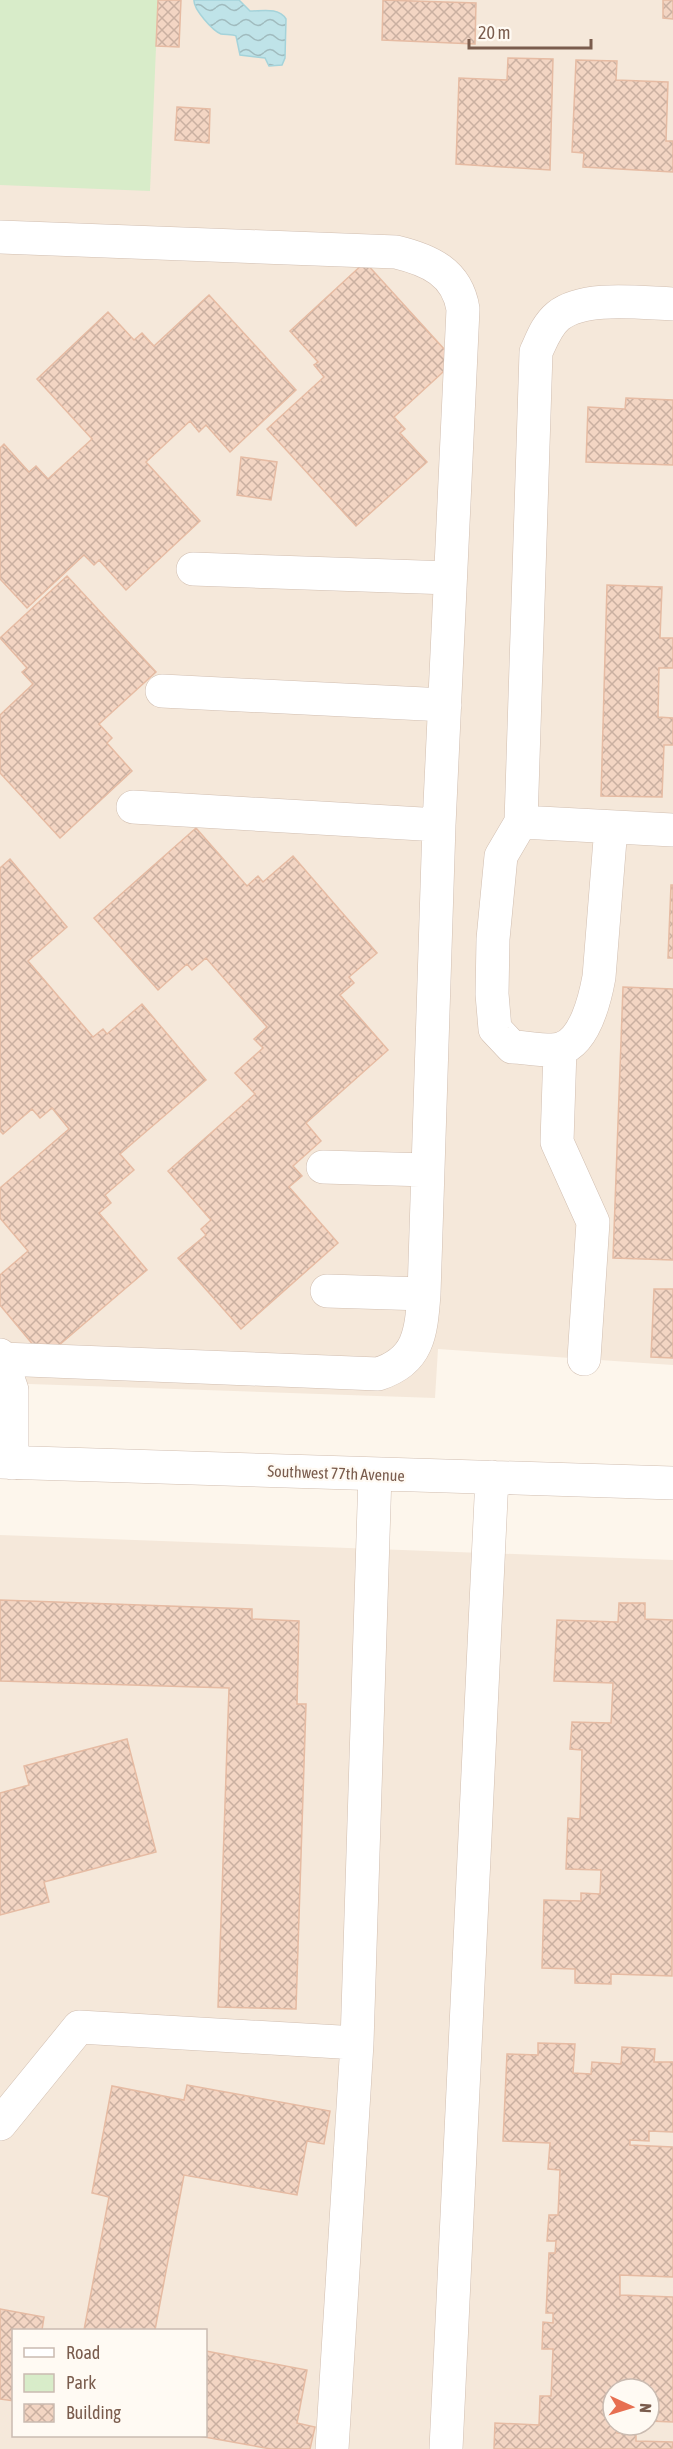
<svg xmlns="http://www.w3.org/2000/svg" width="673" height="2449" font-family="'Asap Condensed',sans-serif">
<defs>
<pattern id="water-waves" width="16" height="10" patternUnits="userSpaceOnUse" patternTransform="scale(1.5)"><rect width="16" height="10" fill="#bfe3e8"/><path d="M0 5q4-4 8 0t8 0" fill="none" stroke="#a0bbbe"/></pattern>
<pattern id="building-cross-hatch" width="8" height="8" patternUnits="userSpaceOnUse" patternTransform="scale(1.5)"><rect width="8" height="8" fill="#f3d5c3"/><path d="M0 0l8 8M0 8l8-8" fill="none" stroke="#cab0a1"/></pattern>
</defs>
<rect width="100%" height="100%" fill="#fdf6ec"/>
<path fill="#f5e8da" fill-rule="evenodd" d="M0,0H673V1365L438,1349L435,1398L0,1383Z
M0,1535L673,1560V2449H0ZM14,2330H206V2436H14ZM613,2389H649V2425H613Z"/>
<path fill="#d8ecc9" d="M0,0H158L150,191L0,185Z"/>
<path fill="url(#water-waves)" stroke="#a5d3da" stroke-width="1.5" d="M194,0H239L250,11C262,11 279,7 286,19L285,58L282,65L269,66L265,58L240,55L236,36C232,34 226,35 221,34C213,31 193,9 194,0Z"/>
<path fill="url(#building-cross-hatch)" stroke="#e6bba3" stroke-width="1.5" d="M158,0H181L179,47L156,46Z
M383,0L476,3L475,44L382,40Z
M663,0H673V19L663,18Z
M508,58L553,59L550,170L456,164L459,78L507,80Z
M576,60L617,61L616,80L668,82L666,141H673V172L583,167L584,153L572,152Z
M177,107L210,109L209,143L175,140Z
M365,262L455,361L394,417L405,429L400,433L427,462L356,526L267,429L324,377L314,365L318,362L290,331Z
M209,295L296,390L230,452L206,425L199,432L190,421L146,462L200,521L126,590L99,560L94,565L84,555L27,608L0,579V448L4,444L29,472L36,466L48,479L92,439L37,379L108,312L134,340L142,333L154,346Z
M626,398L673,400V465L586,462L588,407L625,409Z
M241,457L277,462L271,500L237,495Z
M67,576L156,672L99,724L112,738L107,743L132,771L60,838L0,773V715L33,684L22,672L27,668L0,638Z
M607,585L662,587L660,638H673V668H659L658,717L673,718V745H664L662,797L601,796Z
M196,828L247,886L258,876L263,882L293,856L377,953L349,977L354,983L340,995L388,1050L306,1123L321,1141L293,1166L302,1176L289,1187L338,1243L241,1329L178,1258L206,1235L201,1229L211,1220L168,1171L255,1094L235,1073L263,1048L254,1039L267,1027L206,958L192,970L187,964L158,990L94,918Z
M10,859L67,927L28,961L93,1037L103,1029L107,1034L142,1004L206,1080L120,1154L134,1170L105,1195L111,1203L99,1213L147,1270L44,1358L0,1305V1275L28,1251L0,1218V1188L69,1129L52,1108L40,1118L32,1109L3,1134L0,1131V868Z
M671,885H673V958H668Z
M623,987L673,989V1260L613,1258Z
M654,1289H673V1358L651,1357Z
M0,1600L252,1609V1619L299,1621L297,1704H306L296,2009L218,2007L229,1688L0,1681Z
M619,1603H645V1619L673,1620L672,1976L611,1974V1984L575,1983V1969L542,1968L544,1900L581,1901V1893L600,1894L601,1870L566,1869L568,1818L580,1819L582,1750L570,1749L572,1722L611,1723L613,1683L554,1681L557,1620L618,1622Z
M127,1739L156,1852L44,1882L49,1902L0,1915V1793L29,1785L24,1766Z
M538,2043L575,2044L573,2073L591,2074L592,2062L621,2064L622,2047L655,2049L654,2062H673V2132L649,2131V2141L630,2140V2145L673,2147V2277L620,2275V2295L673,2297V2422L649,2421V2389H613V2425H617V2433L636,2434V2441L673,2442L672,2449H494L495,2423L539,2425L540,2396H551L553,2349H542L543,2322L553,2323V2313H546L549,2253H555L556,2241H547L549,2215H558L560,2170L548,2169L550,2143L503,2141L507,2054L538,2055Z
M187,2085L330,2111L324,2144L307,2141L297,2195L184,2175L155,2330H84L109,2197L92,2193L112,2086L184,2100Z
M0,2309L44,2317L42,2330H14V2401L0,2399Z
M206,2351L307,2370L297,2423L315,2427L310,2449H271L199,2436H206Z"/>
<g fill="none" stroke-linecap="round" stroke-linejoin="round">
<defs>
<path id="minor" d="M0,237L396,252C429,260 457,272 463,309L439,825L424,1294C421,1333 419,1361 378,1374L2,1359
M673,304C641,303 584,295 558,316C547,325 542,339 536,352L521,822L673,830
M193,569L450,578
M162,691L445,705
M133,807L439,825
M521,822L501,856L493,939L492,994L495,1029L512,1047C524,1047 549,1052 560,1049C585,1042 595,999 599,977L611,827
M560,1049L557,1142L593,1222L584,1359
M323,1167L428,1170
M327,1291L424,1294
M0,1355L12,1390V1463
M0,1462L673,1483
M0,2124L79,2027L357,2043
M332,2449L357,2043L375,1474
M446,2449L492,1477"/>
</defs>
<use href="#minor" stroke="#d1beb0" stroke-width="34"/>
<use href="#minor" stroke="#fff" stroke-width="33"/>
</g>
<g text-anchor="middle" stroke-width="4.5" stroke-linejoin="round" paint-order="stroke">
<g font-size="16" fill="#7a5c4d" stroke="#fffaf3">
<text transform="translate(336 1473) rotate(2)" y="6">Southwest 77th Avenue</text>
</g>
</g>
<rect x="12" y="2329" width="195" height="108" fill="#fffaf3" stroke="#cabbb1" stroke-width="1.5"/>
<rect x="24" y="2348" width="30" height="9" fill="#ffffff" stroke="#cabbb1" stroke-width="1.5"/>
<text x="66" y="2359" font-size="18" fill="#7a5c4d">Road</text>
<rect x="24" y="2374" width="30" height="18" fill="#d8ecc9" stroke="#cabbb1" stroke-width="1.5"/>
<text x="66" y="2389" font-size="18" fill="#7a5c4d">Park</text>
<rect x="24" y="2404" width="30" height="18" fill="url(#building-cross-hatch)" stroke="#cabbb1" stroke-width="1.5"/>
<text x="66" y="2419" font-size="18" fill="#7a5c4d">Building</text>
<g transform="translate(631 2407) rotate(94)"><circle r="28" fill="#fffaf3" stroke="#cabbb1" stroke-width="1.5"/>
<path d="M0-4.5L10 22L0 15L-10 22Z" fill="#e76f51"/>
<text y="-9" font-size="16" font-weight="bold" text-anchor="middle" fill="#7a5c4d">N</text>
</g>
<path d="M469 39v9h122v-9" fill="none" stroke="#7a5c4d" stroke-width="3"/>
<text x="478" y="39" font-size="18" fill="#7a5c4d" stroke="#fffaf3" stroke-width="4.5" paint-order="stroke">20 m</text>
</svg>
